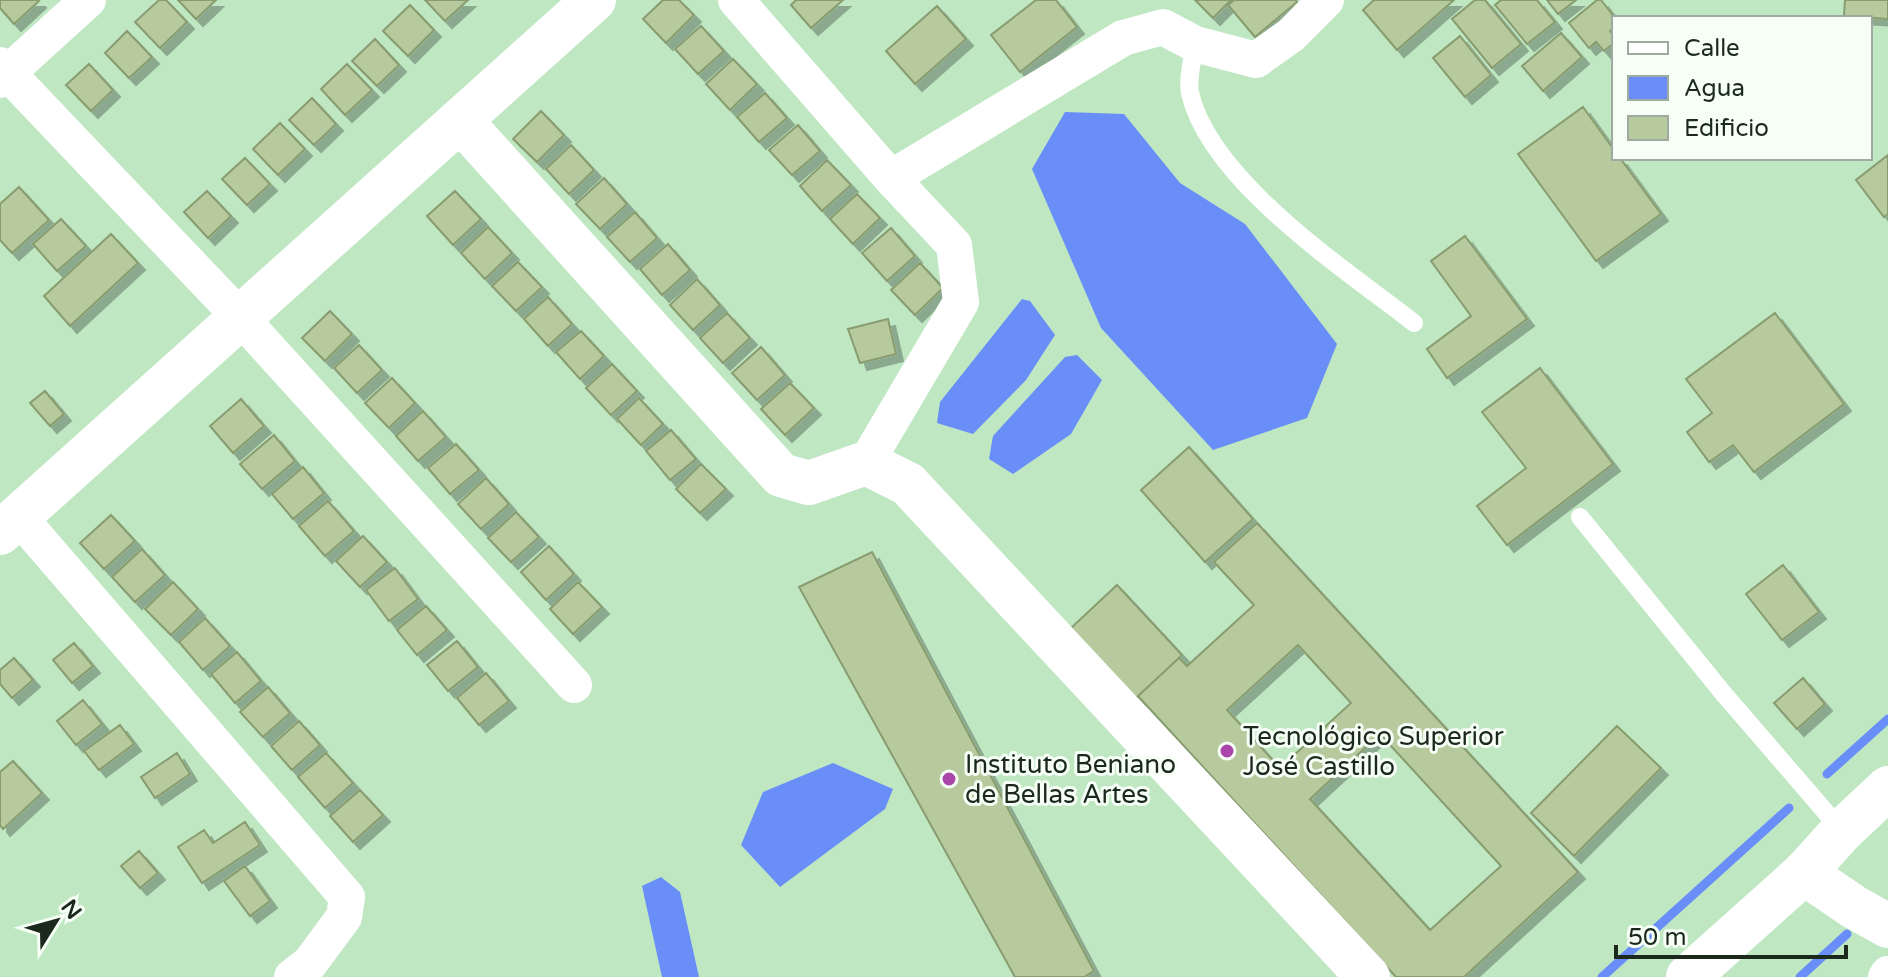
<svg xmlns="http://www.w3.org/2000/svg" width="1888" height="977" font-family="'Varela Round',sans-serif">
<defs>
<filter id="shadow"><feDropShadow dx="7" dy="7" stdDeviation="0" flood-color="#0004"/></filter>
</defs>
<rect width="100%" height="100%" fill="#bee7c2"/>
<path fill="#698ef8" d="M1065,112L1124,114L1180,183L1245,224L1337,344L1307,418L1213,450L1101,328L1032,169Z
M1022,299L1030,301L1055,335L1026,380L973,434L937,423L940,402Z
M1077,355L1102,380L1071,434L1013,474L989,459L993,436L1065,357Z
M833,763L893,789L885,809L780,887L741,845L763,792Z
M661,877L680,892L699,977H662L642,886Z"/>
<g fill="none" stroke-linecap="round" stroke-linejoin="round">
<path stroke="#698ef8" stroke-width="9" d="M1827,774L1888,719
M1602,977L1789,808
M1800,977L1847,934"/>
</g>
<path fill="#b6ca9d" stroke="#899c70" stroke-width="2" fill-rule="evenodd" filter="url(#shadow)" d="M0,0H38L39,1L14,24L0,8Z
M159,0H166L187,22L160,48L135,22Z
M178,0H216L196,19Z
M425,0H468L445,21Z
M663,0H679L694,15L666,43L643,19Z
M796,0H843L811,28L791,5Z
M1036,0H1056L1077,27L1020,72L991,35Z
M1195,0H1231L1213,18Z
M1234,0H1296L1297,2L1255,37L1228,5Z
M1374,0H1454L1397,50L1363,10Z
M1475,0H1485L1521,44L1492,68L1452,19Z
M1501,0H1537L1555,22L1527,44L1495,5Z
M1547,0H1576L1558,14Z
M1597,0H1601L1615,18L1614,28L1610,31L1614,36V43L1604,51L1596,42L1589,48L1569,23Z
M1845,0H1888V19L1844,16Z
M410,5L434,30L408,56L383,31Z
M937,6L966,39L915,84L886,51Z
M701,26L724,51L698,74L675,49Z
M127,31L152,57L129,78L105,53Z
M1561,33L1582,57L1543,91L1522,66Z
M1460,36L1491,75L1465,97L1433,58Z
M375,39L399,65L377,86L352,61Z
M733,59L757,84L730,110L706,84Z
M89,64L113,90L91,111L66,85Z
M347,64L372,90L345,115L321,89Z
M765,93L787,118L759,142L737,117Z
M312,98L336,124L314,145L289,120Z
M1583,107L1614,150V158H1620L1661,214L1596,261L1518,154Z
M541,111L564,135L537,162L513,139Z
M280,123L305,149L278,175L253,149Z
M798,125L820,151L792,175L769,150Z
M571,145L594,170L569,194L546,169Z
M1888,155V214L1884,217L1856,180Z
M245,158L270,184L247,205L222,179Z
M827,160L851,185L822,211L800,186Z
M604,178L627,204L600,229L576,204Z
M19,187L49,220L12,253L0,240V204Z
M207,191L231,216L208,238L184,212Z
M455,191L481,219L453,245L427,216Z
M857,194L880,218L853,244L830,219Z
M635,212L657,238L630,262L607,237Z
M61,219L86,246L57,271L33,244Z
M488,227L512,253L485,279L461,253Z
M891,228L915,256L887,281L862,253Z
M111,234L138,263L70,326L44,296Z
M1465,236L1527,319L1447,378L1427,349L1471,316L1431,261Z
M668,244L690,270L662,295L640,269Z
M518,262L542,287L516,311L492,286Z
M920,263L943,288L915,315L891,290Z
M697,279L720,305L693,330L670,305Z
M548,297L572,324L548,346L524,319Z
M330,311L352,334L325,361L302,338Z
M727,313L750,338L723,363L700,338Z
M1775,313L1844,404L1754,472L1733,445L1709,462L1687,432L1712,413L1686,379Z
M888,319L896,354L860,363L848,329Z
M581,331L604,356L580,379L556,352Z
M359,345L382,370L357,393L334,368Z
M761,347L785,375L757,400L732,373Z
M612,364L637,391L611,415L586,388Z
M1540,368L1613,464L1507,545L1477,506L1526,468L1482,412Z
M392,378L415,403L389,428L365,403Z
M790,383L814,408L785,435L761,409Z
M45,391L64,414L50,426L30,403Z
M639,398L663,424L641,445L617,419Z
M241,399L264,426L233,453L210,426Z
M423,411L446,437L418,461L396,436Z
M671,430L696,459L670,480L646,451Z
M274,435L295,461L262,489L240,464Z
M456,444L479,470L450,494L428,468Z
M1189,447L1253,519L1205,562L1141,490Z
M701,464L726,489L700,513L676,489Z
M303,467L324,493L293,519L272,494Z
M486,478L509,504L481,529L458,504Z
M328,501L354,531L325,556L299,526Z
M516,512L539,537L511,562L488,538Z
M111,515L135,541L104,569L80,543Z
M1257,523L1578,872L1464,977H1396L1138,696L1179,658L1187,666L1254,605L1214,562ZM1298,645L1351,703L1280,768L1227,710ZM1380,734L1501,866L1430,930L1310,799Z
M363,536L387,562L360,587L336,561Z
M549,546L574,574L546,600L521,572Z
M142,549L165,575L135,602L112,577Z
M872,552L1094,971L1084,977H1015L799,587Z
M1783,565L1819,612L1782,640L1746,594Z
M395,568L418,599L389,621L366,590Z
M173,582L198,609L171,635L145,609Z
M578,582L602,607L573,634L550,609Z
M1117,585L1182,655L1135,699L1071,628Z
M426,606L447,630L417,655L397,630Z
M205,618L230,646L203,670L179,642Z
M457,641L478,667L448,691L427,665Z
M74,643L93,666L72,683L53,660Z
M237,652L261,681L235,703L211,674Z
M14,658L33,680L12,698L0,684V670Z
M486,673L509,701L479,725L457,698Z
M1803,678L1825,704L1797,729L1774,703Z
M268,687L290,713L263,737L240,712Z
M83,700L102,724L76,745L57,721Z
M299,721L320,745L292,770L271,746Z
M120,725L134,744L99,770L84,751Z
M1617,726L1661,768L1574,856L1531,813Z
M177,753L190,774L155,798L141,777Z
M326,753L353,783L325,808L298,777Z
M13,761L42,793L3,829L0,825V772Z
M360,790L383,815L353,842L330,816Z
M245,822L260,845L202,883L178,847L204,830L213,843Z
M139,851L158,873L140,888L121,866Z
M245,866L270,901L250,916L224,881Z"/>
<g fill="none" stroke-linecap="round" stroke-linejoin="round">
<path stroke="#fff" stroke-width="18" d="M1195,44C1193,59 1187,79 1190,93C1210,181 1345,269 1414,323
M1580,517L1723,693L1842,831"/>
<path stroke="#fff" stroke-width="36" d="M736,0L891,178
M0,65L240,317L574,685
M0,80L88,0
M866,463L961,302L954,245L891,178L1123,38L1163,27L1195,44L1256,60L1291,35L1326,0
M19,517L347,897L344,917L310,963L292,977
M1886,977L1888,974"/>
<path stroke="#fff" stroke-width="44" d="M460,120L781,475L809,483L866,463L908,484L1368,977
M0,533L594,0
M1804,873L1854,907L1888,926"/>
<path stroke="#fff" stroke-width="44" d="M1688,977L1804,873L1842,831L1888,788"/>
</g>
<g fill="#aa45aa" stroke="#f6fef6" stroke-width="3">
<circle cx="1227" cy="751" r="8"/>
<circle cx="949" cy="779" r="8"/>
</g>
<g text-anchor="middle" stroke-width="6" stroke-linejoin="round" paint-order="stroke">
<g font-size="26" fill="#1a291c" stroke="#f6fef6" text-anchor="start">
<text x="1243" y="745">Tecnológico Superior<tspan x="1243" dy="30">José Castillo</tspan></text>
<text x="965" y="773">Instituto Beniano<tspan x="965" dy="30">de Bellas Artes</tspan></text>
</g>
</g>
<rect x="1612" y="16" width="260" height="144" fill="#f6fef6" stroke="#9ea99f" stroke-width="2"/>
<rect x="1628" y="42" width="40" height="12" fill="#ffffff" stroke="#9ea99f" stroke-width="2"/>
<text x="1684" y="56" font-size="24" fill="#1a291c">Calle</text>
<rect x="1628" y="76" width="40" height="24" fill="#698ef8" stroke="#9ea99f" stroke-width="2"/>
<text x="1684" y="96" font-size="24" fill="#1a291c">Agua</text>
<rect x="1628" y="116" width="40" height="24" fill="#b6ca9d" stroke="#9ea99f" stroke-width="2"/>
<text x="1684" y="136" font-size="24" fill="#1a291c">Edificio</text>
<g transform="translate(56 921) rotate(53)" stroke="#f6fef6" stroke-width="6" paint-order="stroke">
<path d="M0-6L14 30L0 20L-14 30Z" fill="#1a291c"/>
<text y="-12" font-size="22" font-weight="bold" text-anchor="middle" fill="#1a291c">N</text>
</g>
<path d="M1616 945v12h230v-12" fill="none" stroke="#1a291c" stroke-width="4"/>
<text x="1628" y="945" font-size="24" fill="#1a291c" stroke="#f6fef6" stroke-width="6" paint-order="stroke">50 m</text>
</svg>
